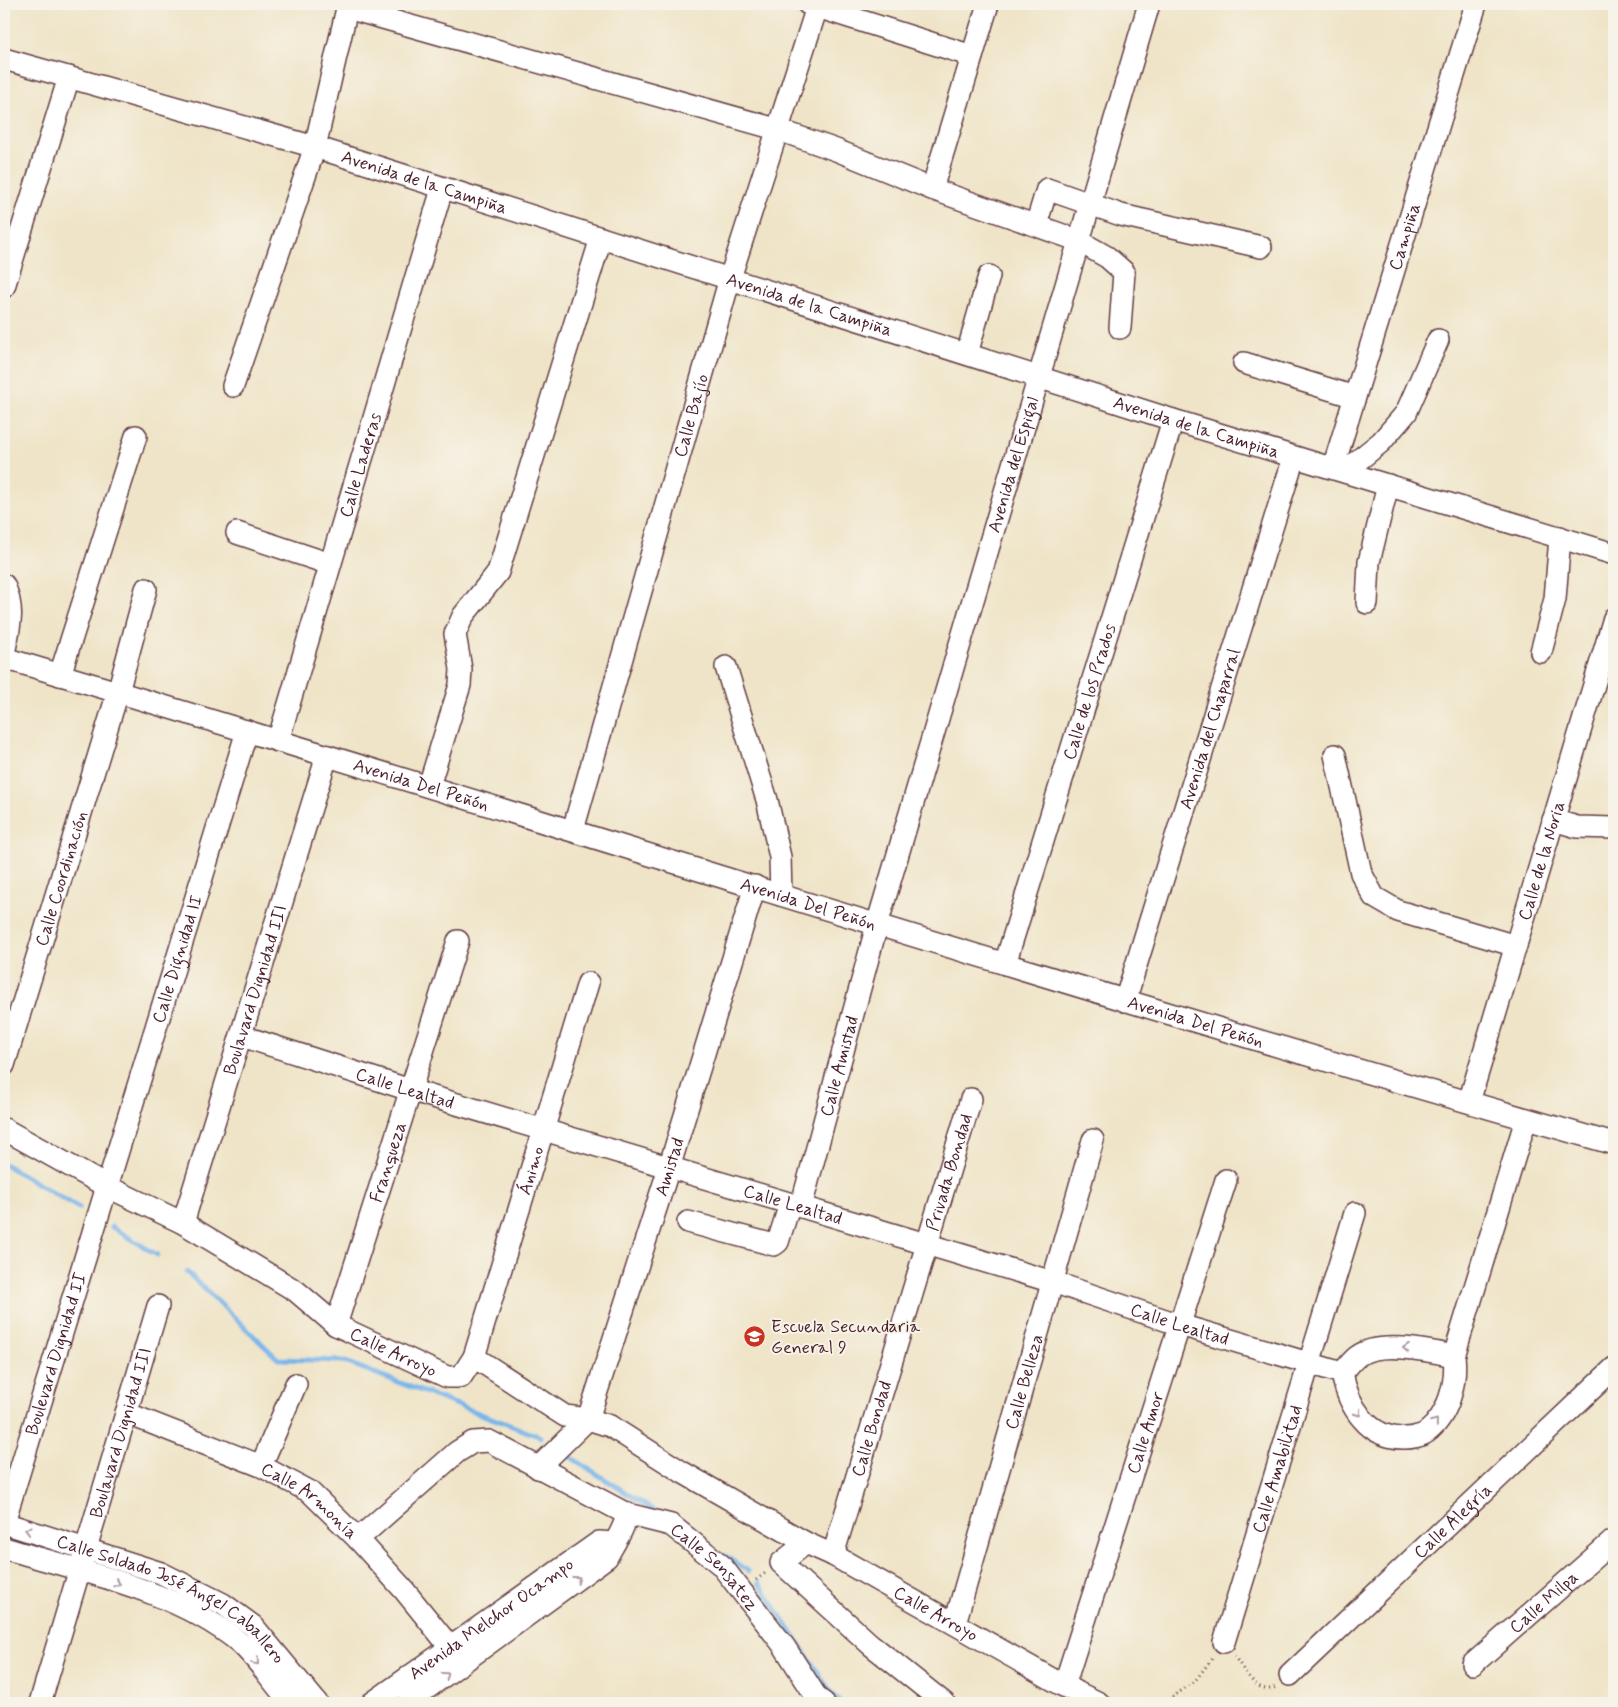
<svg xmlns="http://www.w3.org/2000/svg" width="1618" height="1707" font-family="Mynerve,sans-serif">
<rect width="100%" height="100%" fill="#f7f3e8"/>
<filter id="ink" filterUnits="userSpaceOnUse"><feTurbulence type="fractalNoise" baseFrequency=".02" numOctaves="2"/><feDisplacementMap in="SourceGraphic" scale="10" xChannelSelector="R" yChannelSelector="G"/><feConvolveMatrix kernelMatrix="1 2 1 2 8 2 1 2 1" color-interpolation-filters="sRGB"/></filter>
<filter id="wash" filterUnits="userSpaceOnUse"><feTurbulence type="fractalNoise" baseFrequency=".0096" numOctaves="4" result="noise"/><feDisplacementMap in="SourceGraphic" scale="20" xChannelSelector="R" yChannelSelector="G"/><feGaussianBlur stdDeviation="1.12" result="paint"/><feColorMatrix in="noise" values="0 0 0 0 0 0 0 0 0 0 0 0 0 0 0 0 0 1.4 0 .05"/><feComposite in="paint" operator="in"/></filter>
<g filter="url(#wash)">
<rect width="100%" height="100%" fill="#efe4c7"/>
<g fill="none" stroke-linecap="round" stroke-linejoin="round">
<path stroke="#79b5eb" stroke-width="5" d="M4,1164L79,1208
M112,1227L157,1255
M187,1272L278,1359L343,1361L541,1437
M566,1454L656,1512
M725,1556L748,1571
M759,1583L832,1694L842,1703"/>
</g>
</g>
<g filter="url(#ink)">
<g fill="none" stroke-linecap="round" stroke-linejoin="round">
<defs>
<g id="minor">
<path d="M808,4L972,56"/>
<path d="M347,8L776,129L836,150L932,189L988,4"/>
<path id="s1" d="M4,59L315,147L1173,420L1614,554"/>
<path d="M932,189L1077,240L1107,257L1124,272L1120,328"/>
<path d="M1036,225L1047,189L1121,215L1261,247"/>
<path d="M4,287L69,77"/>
<path d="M967,354L989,276"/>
<path d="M1244,363L1355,397"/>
<path d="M233,386L315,147L348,4"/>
<path id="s2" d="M1333,468L1476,4"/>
<path d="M1345,471L1381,442L1406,413L1438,340"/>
<path d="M237,533L330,564"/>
<path d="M4,585C15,610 10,626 4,653"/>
<path d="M1367,603L1369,562L1388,485"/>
<path d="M1541,652L1555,599L1560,537"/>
<path id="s3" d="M4,658C541,818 1075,991 1614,1144"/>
<path d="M726,667L767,800L780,857L781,895"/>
<path d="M60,675L136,436"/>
<path id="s4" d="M278,741L442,189"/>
<path d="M1335,755L1361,873L1374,897L1398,911L1516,946"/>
<path d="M429,786L460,685L461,669L455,634L463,616L498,572L601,238"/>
<path d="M1553,820L1577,827L1614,828"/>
<path id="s5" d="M573,830L730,278L818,4"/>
<path id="s6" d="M1005,964L1173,420"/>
<path id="s7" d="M1125,1001L1294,457"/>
<path id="s8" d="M242,1036L410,1090L1053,1282L1180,1325L1342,1373"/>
<path id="s9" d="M4,1065L118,692L146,589"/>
<path id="s10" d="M1469,1102L1614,618"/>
<path id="s11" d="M4,1129L106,1186L183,1223L296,1291L336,1325L447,1377H461L474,1357L565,1416L588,1419L610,1426L682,1472L806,1543L833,1555L1064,1686L1099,1703"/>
<path id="s12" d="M801,1207L877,925L1149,4"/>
<path d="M688,1222L774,1245L778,1242L790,1204"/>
<path id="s13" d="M183,1223L327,756"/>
<path id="s14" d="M336,1325L458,941"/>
<path id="s15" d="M474,1357L588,983"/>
<path d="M1342,1373C1348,1406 1368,1439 1405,1438C1411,1438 1422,1436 1427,1432C1449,1415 1457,1382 1454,1356L1526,1119"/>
<path d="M1342,1373C1347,1368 1352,1360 1358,1356C1379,1340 1430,1351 1454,1356"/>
<path id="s16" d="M126,1413L261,1466L310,1492L358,1539L404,1590L450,1647"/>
<path d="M261,1466L296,1384"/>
<path id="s17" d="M538,1468L588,1419L669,1168L755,886"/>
<path id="s18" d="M4,1522L247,731"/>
<path id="s19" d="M4,1523L161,1573L223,1604L253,1626L317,1703"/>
<path id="s20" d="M358,1539L457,1452L473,1442L489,1441L627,1514L671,1525L721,1565L784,1646L817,1698L824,1703"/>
<path d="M806,1543L781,1563L870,1644L944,1703"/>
<path d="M4,1548C80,1571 176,1590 239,1642C258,1659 274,1684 291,1703"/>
<path id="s21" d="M833,1555L971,1099"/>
<path id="s22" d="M955,1623L1093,1140"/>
<path id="s23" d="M1224,1642L1355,1213"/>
<path id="s24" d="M1473,1664L1614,1540"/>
<path id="s25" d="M1290,1675L1614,1368"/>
<path id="s26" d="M1064,1686L1226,1180"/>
<path id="s27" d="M40,1703L158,1306"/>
<path id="s28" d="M372,1703L599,1542L614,1543"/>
<path d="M407,1703L607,1557C614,1542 624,1531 627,1514"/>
</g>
</defs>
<use href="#minor" stroke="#633d42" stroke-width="24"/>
<path stroke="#633d42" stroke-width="3" stroke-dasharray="1 4" stroke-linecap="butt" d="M756,1580L767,1572
M1234,1656C1243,1667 1258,1699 1277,1686
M1164,1703L1195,1681L1214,1656"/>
<use href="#minor" stroke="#fff" stroke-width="21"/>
</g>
<defs><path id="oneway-chevron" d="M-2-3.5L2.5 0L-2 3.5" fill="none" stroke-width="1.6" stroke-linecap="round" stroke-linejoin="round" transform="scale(1.25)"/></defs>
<g stroke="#ae9aa0">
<use href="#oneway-chevron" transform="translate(1406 1348) rotate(-176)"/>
<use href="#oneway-chevron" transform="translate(1358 1413) rotate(55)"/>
<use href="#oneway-chevron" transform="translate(1435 1422) rotate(-51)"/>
<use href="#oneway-chevron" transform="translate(28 1530) rotate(-163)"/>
<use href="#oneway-chevron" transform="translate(577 1579) rotate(-36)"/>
<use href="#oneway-chevron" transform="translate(117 1583) rotate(18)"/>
<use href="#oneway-chevron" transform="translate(256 1662) rotate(50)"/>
<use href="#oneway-chevron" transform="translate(446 1675) rotate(-36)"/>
</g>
</g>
<defs>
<symbol id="school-disc" viewBox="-11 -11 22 22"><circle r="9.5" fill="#c8321e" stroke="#f7f3e8"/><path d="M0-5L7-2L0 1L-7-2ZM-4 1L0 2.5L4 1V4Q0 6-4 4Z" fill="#fff"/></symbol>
</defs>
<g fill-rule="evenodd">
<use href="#school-disc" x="742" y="1324" width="25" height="25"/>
</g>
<g text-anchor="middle" stroke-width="4" stroke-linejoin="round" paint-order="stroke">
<g font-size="18" fill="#4a1f2b" stroke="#f7f3e8">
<text dy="6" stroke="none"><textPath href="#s1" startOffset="438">Avenida de la Campiña</textPath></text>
<text dy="6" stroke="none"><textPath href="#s2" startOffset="242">Campiña</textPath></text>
<text dy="6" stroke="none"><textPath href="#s1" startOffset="842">Avenida de la Campiña</textPath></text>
<text dy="6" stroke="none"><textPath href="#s5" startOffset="431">Calle Bajío</textPath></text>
<text dy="6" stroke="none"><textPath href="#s1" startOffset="1248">Avenida de la Campiña</textPath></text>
<text dy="6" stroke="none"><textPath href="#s12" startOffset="772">Avenida del Espigal</textPath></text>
<text dy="6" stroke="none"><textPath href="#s4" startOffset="288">Calle Laderas</textPath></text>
<text dy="6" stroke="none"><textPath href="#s6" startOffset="285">Calle de los Prados</textPath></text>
<text dy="6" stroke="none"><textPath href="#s7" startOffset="285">Avenida del Chaparral</textPath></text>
<text dy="6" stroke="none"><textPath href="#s3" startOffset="436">Avenida Del Peñón</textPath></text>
<text dy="6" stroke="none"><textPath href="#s10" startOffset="252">Calle de la Noria</textPath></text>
<text dy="6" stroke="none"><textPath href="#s9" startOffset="195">Calle Coordinación</textPath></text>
<text dy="6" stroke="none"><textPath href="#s3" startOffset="841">Avenida Del Peñón</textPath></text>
<text dy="6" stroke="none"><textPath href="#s18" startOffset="589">Calle Dignidad II</textPath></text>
<text dy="6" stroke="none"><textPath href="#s13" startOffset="244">Boulavard Dignidad III</textPath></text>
<text dy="6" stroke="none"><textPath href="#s3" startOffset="1246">Avenida Del Peñón</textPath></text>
<text dy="6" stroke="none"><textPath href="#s12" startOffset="146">Calle Amistad</textPath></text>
<text dy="6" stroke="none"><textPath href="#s8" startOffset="171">Calle Lealtad</textPath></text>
<text dy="6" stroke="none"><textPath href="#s14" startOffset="171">Franqueza</textPath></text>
<text dy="6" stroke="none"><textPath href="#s17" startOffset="335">Amistad</textPath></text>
<text dy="6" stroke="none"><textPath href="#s15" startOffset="195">Ánimo</textPath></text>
<text dy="6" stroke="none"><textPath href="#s21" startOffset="400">Privada Bondad</textPath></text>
<text dy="6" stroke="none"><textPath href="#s8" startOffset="576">Calle Lealtad</textPath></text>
<text dy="6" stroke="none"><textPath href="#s8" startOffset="981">Calle Lealtad</textPath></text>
<text dy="6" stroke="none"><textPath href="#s11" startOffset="450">Calle Arroyo</textPath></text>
<text dy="6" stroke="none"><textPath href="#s18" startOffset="176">Boulevard Dignidad II</textPath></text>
<text dy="6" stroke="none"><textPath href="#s22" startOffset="251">Calle Belleza</textPath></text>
<text dy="6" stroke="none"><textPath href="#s21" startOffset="132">Calle Bondad</textPath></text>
<text dy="6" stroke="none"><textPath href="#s27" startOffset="282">Boulavard Dignidad III</textPath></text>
<text dy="6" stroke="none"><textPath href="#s26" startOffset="266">Calle Amor</textPath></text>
<text dy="6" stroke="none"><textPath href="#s23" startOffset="181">Calle Amabilitad</textPath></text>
<text dy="6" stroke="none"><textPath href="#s16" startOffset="205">Calle Armonía</textPath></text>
<text dy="6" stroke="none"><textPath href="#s25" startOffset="224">Calle Alegría</textPath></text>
<text dy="6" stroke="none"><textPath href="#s20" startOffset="429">Calle Sensatez</textPath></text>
<text dy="6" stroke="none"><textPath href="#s19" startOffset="186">Calle Soldado José Ángel Caballero</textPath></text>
<text dy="6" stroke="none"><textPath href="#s24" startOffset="94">Calle Milpa</textPath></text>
<text dy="6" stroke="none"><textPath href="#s11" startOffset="1078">Calle Arroyo</textPath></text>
<text dy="6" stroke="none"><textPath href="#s28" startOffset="146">Avenida Melchor Ocampo</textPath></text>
</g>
<g font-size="18" fill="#4a1f2b" stroke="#f7f3e8" text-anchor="start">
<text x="771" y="1332">Escuela Secundaria<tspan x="771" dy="21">General 9</tspan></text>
</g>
</g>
<rect width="1618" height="1707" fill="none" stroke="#f7f3e8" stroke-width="20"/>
</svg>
